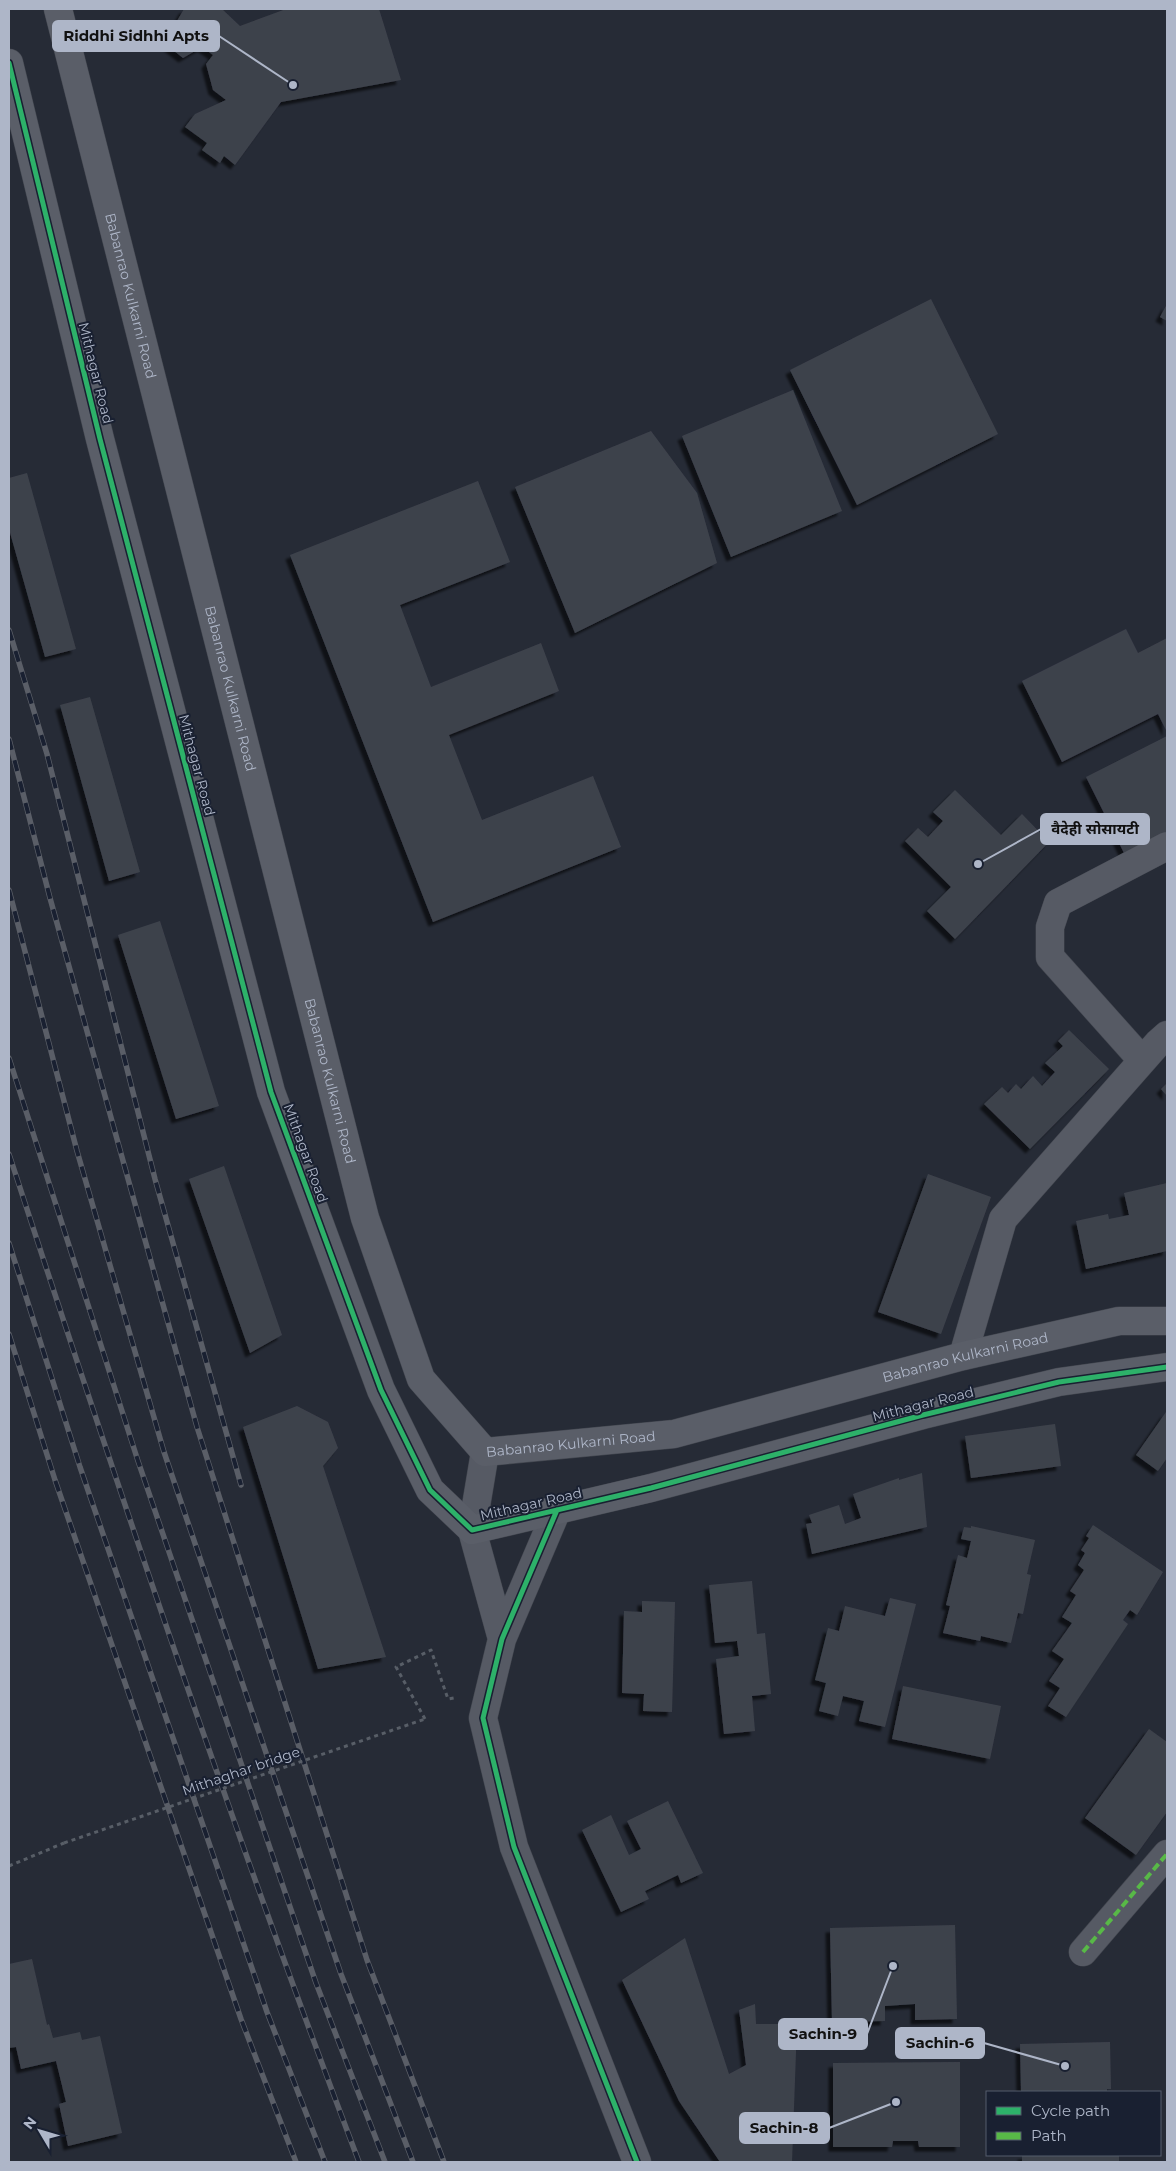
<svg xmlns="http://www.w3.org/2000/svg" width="1176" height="2171" font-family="Montserrat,'Noto Sans Devanagari',sans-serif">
<defs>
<filter id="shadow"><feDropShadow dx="-4.5" dy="4.5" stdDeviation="1" flood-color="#0009"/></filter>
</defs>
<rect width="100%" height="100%" fill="#262b36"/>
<path fill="#3e424c" filter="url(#shadow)" d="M184,9H222L240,26L286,9H379L401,80L281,102L235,165L224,156L220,163L202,150L207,143L185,127L195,114L226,100L213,90L206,64L213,55L202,47L183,58L164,43Z
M931,299L998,434L857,505L790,370Z
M1167,304V321L1160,317Z
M793,390L842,511L731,557L682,436Z
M651,431L697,493L717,563L575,633L515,487Z
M27,473L76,649L45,657L9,529V478Z
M478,481L510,562L400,605L431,687L541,643L559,691L449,735L482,820L593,776L621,847L433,922L290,555Z
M1126,629L1138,653L1167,638V732L1158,714L1062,762L1022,681Z
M90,697L140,872L109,881L60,705Z
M1167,736V834L1125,855L1086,777Z
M955,790L1001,835L1022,814L1049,842L955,939L927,911L951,887L905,841L918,828L928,837L943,821L933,812Z
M160,921L219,1106L176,1119L118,935Z
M1069,1030L1109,1069L1030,1149L984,1104L1002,1087L1008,1093L1016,1084L1021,1089L1033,1076L1042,1086L1055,1072L1045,1063L1063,1046L1058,1041Z
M1167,1083V1096L1161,1089Z
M224,1166L282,1335L250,1353L189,1179Z
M928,1174L991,1197L941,1334L878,1312Z
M1167,1183V1251L1086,1269L1076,1221L1108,1214L1109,1219L1129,1215L1124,1193Z
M297,1406L328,1422L338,1448L323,1466L386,1657L318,1669L243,1427Z
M1166,1412L1167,1458L1158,1471L1136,1455Z
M1055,1424L1061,1466L971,1478L965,1436Z
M922,1473L927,1527L812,1554L806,1524L812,1523L809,1515L839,1505L845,1524L861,1518L853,1494L899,1478V1480Z
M1093,1525L1163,1572L1137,1615L1130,1610L1123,1620L1128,1624L1066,1717L1048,1706L1060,1688L1049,1681L1064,1659L1052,1651L1072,1623L1062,1617L1076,1595L1070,1591L1084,1570L1078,1565L1085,1553L1081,1550L1089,1538L1086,1536Z
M971,1526L1035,1540L1027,1574L1031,1575L1023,1614L1018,1613L1011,1643L981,1636L980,1641L943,1633L950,1606L946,1605L958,1555L967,1558L971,1541L961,1539L964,1527L971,1528Z
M752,1581L757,1634L765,1633L771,1694L752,1696L755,1731L724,1734L716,1659L739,1656L737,1641L715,1643L709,1585Z
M890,1598L916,1604L885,1727L859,1721L864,1701L843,1696L838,1716L819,1711L826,1683L815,1680L828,1628L839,1631L845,1606L885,1616Z
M642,1601L675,1602L672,1712L643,1711L644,1694L622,1693L624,1611L642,1612Z
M903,1686L1001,1706L990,1759L892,1739Z
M1149,1729L1167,1742V1812L1136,1855L1085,1818Z
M668,1801L703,1873L681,1883L678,1875L645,1891L649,1899L621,1912L582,1830L611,1815L629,1855L641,1849L627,1821Z
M955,1925L957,2019L915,2020V2004L885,2006V2021L832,2022L830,1928Z
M685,1938L729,2074L746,2065L739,2010L755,2004L756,2024H797L792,2162H720L679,2101L622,1980Z
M32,1959L47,2025L49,2024L53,2038L80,2032L82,2040L100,2036L122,2133L68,2146L59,2104L66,2102L56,2061L21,2069L16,2047L9,2048V1964Z
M1110,2042L1111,2089H1107V2092H1021L1020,2044Z
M960,2062V2147H919L918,2141H893L892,2147H833V2063Z
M1022,2155H1119V2162H1022Z"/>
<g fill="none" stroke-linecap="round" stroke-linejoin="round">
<defs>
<path id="street" d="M1142,1060L1050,957V927L1058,903L1167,846
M963,1356L1003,1219L1158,1043L1167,1035
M485,1452L472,1530L502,1639
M557,1510L502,1639L483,1718L514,1847L637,2162
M1083,1952L1167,1854"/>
<g id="secondary">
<path id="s1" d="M58,9L365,1218L421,1379L485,1452L674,1434L963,1356L1119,1321H1167"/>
<path d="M9,63L100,439L271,1092L381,1390L430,1490L472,1530L651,1488L923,1415L1059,1382L1167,1367"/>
</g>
</defs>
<use href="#street" stroke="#42464f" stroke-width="29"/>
<use href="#secondary" stroke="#42464f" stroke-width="29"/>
<path stroke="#585e67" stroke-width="3" stroke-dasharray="4 4" stroke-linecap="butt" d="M425,1719L396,1667L431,1650L448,1699L454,1698
M9,1866L64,1843"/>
<use href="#street" stroke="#565a64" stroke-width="28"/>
<use href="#secondary" stroke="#5a5e68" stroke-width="28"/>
<defs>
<path id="rail" d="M9,630L47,754L155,1179L241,1485
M9,739L50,898L197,1427L367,1960L444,2162
M9,890L77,1151L164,1452L341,1974L413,2162
M9,1058L138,1461L316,1983L385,2162
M9,1154C119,1492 233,1830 359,2162
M9,1243L80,1467L267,2012L325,2162
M9,1334L55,1480L241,2019L296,2162"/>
</defs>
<use href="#rail" stroke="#5a5e67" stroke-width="5.5"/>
<use href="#rail" stroke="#192031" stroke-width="4" stroke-dasharray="11" stroke-linecap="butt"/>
<path stroke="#585e67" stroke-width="3" stroke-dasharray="4 4" stroke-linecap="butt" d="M64,1843L425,1719"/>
<path stroke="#58b947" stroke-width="4" stroke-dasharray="8 4" stroke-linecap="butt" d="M1083,1952L1167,1854"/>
<defs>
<path id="cycleway" d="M9,63L100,439L271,1092L381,1390L430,1490L472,1530L651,1488L923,1415L1059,1382L1167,1367
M557,1510L502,1639L483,1718L514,1847L637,2162"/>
</defs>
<use href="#cycleway" stroke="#192031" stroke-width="8"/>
<use href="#cycleway" stroke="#2db169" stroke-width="5"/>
</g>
<g text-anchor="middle" stroke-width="4" stroke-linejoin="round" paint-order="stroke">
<g font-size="14" fill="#aeb6c8" stroke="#192031">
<text dy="5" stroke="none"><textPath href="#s1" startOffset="296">Babanrao Kulkarni Road</textPath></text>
<text transform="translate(96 373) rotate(76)" y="5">Mithagar Road</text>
<text dy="5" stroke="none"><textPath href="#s1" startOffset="701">Babanrao Kulkarni Road</textPath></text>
<text transform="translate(197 765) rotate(75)" y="5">Mithagar Road</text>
<text dy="5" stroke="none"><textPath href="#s1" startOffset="1106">Babanrao Kulkarni Road</textPath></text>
<text transform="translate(306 1153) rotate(70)" y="5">Mithagar Road</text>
<text dy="5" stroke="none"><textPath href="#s1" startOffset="2006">Babanrao Kulkarni Road</textPath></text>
<text transform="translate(923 1404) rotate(-14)" y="5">Mithagar Road</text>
<text dy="5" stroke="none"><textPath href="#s1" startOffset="1601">Babanrao Kulkarni Road</textPath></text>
<text transform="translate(531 1504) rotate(-13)" y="5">Mithagar Road</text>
<text transform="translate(241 1771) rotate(-19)" y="5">Mithaghar bridge</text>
</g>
</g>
<path fill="none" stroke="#aeb6c8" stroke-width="2" d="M293 85L219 36M978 864L1041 829M893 1966L867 2034M1065 2066L984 2043M896 2102L829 2128"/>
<g fill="#aeb6c8" stroke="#192031" stroke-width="2">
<circle cx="293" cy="85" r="5"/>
<circle cx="978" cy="864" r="5"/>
<circle cx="893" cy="1966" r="5"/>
<circle cx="1065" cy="2066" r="5"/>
<circle cx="896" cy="2102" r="5"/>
</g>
<g fill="#aeb6c8" stroke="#aeb6c8" stroke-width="2">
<rect x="53" y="21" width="166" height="30" rx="5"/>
<rect x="1041" y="814" width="108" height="30" rx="5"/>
<rect x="779" y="2019" width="88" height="30" rx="5"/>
<rect x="896" y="2028" width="88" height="30" rx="5"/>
<rect x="740" y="2113" width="89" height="30" rx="5"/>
</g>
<g font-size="15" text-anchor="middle" font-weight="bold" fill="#111">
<text x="136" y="41">Riddhi Sidhhi Apts</text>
<text x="1095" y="834">वैदेही सोसायटी</text>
<text x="823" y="2039">Sachin-9</text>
<text x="940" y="2048">Sachin-6</text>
<text x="784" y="2133">Sachin-8</text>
</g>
<rect width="1176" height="2171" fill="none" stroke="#aeb6c8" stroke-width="20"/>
<rect x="986" y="2091" width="175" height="65" fill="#192031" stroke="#555c6d"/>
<rect x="996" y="2107" width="25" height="8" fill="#2db169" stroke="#555c6d"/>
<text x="1031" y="2116" font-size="15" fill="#aeb6c8">Cycle path</text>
<rect x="996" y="2132" width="25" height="8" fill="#58b947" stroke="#555c6d"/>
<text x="1031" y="2141" font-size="15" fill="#aeb6c8">Path</text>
<g transform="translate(40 2131) rotate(308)" stroke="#192031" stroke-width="4" paint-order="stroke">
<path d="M0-4L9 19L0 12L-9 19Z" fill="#aeb6c8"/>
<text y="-8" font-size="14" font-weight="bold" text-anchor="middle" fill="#aeb6c8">N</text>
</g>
</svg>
